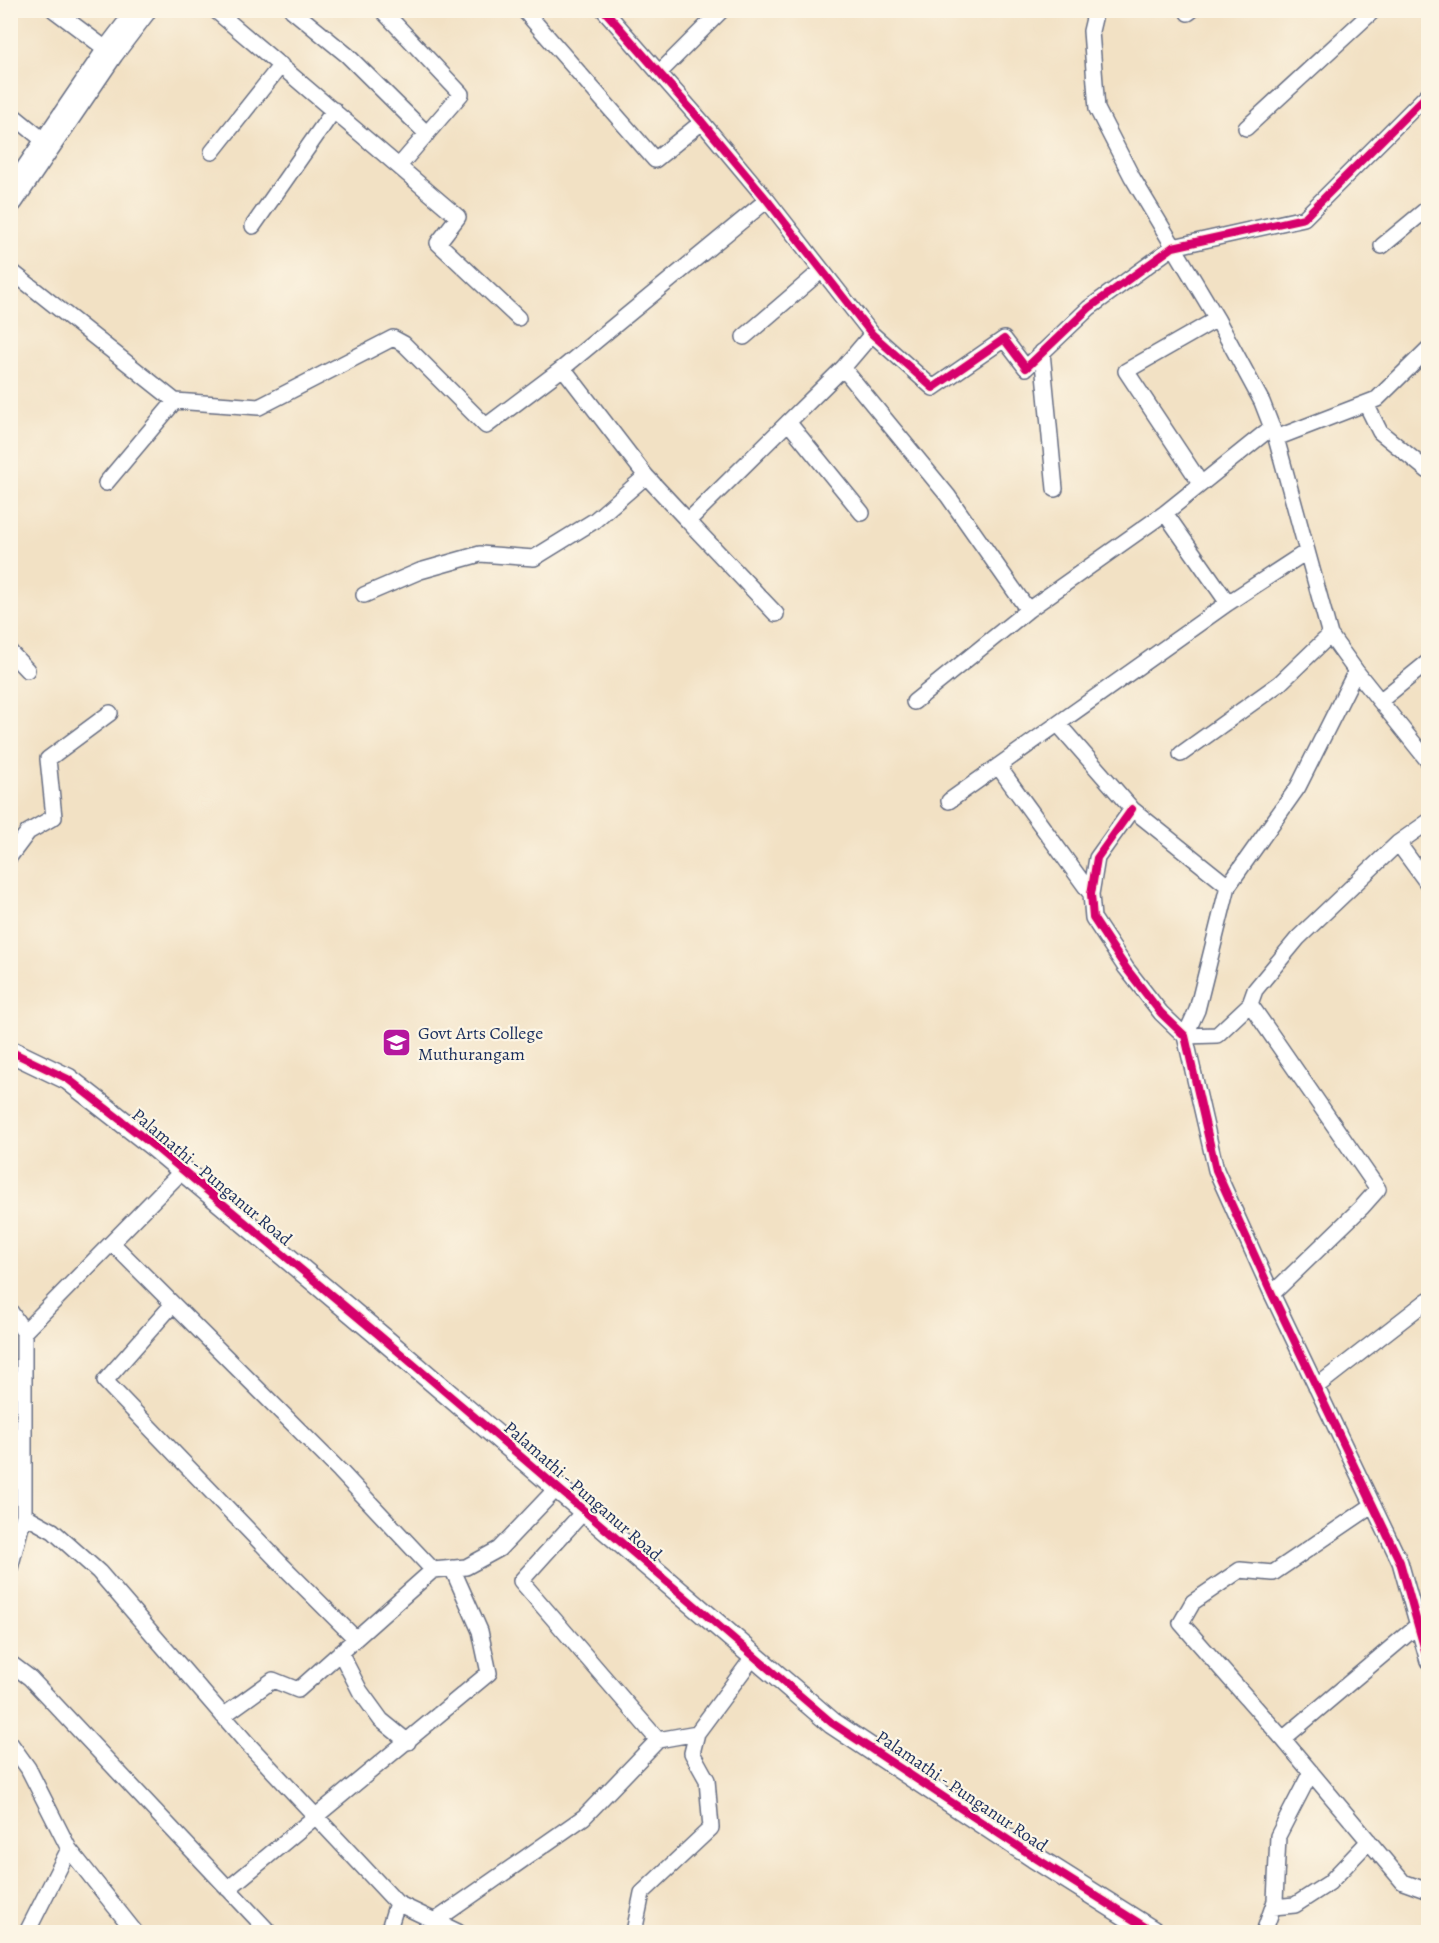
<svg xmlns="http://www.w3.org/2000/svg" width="1439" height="1943" font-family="Alegreya,serif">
<rect width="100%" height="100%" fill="#fcf5e5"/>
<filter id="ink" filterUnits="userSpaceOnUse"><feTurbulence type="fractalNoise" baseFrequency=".0167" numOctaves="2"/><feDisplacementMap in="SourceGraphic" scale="12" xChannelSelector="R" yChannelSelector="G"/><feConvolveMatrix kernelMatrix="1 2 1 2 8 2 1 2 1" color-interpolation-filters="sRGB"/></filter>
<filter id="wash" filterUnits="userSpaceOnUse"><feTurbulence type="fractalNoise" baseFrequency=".008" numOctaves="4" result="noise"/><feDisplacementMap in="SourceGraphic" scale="24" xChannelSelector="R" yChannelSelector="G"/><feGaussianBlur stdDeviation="1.35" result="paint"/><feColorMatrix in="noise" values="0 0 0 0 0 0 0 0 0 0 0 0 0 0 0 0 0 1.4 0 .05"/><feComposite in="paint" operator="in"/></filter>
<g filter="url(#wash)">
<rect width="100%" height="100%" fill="#f2e1c4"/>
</g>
<g filter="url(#ink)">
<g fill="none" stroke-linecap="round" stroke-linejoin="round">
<defs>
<path id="street" d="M54,10L110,52
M215,10L458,217L438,243L518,318
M292,10L347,55L427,134
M382,10L461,94L399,166
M524,10L655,160L702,122
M604,10L702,122L767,200L872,334L933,388L1004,339L1026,368L1089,308L1173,247L1304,218L1428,94
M1096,10L1091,31L1097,109L1132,177L1217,319L1262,402L1276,438L1330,635L1356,671L1428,761
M1188,13L1192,10
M659,73L722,10
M10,113L48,144
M1246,128L1374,10
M212,152L281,65
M767,200L563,368L646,476L688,521L843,368L872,334
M253,226L334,110
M1382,246L1428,208
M10,270L175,401L259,407L393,338L404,344L486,426L563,368
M744,337L822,270
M1042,352L1055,489
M843,368L948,496L1028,610L1165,513L1272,427
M1366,404L1380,432L1428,471
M788,422L862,513
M1276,438L1377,399L1428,349
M106,483L175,401
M1201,484L1126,371L1217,319
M1165,513L1228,603
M688,521L776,614
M364,595L420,571L480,554L534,558L594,521L646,476
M10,652L27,670
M1380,701L1428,662
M914,702L1028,610
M1058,724L1132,809L1228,886L1298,787L1356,671
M1181,754L1280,683L1330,635
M998,766L1091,894
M949,801L1228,603L1306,552
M1132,809L1097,858L1091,894L1093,918L1126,968L1161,1013L1185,1036L1216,1170L1272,1294L1400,1562L1428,1661
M1398,843L1428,884
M10,856L28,832L54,817L48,759L110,713
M1228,886L1197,1010L1185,1036L1217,1035L1250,1004L1255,990L1298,938L1398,843L1428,822
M1250,1004L1378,1189L1362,1207L1272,1294
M113,1244L340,1471L433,1570
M173,1304L105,1381L282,1565L355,1638
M10,1311L24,1332V1515L10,1568
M24,1332L183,1170
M1316,1387L1428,1300
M1373,1505L1273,1573L1240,1570L1193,1602L1181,1623L1283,1739L1403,1882L1428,1891
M584,1511L521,1581L658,1740L697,1733
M24,1515L53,1531L99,1572L245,1741L397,1903L458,1932
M340,1652L360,1691L381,1720L408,1742
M10,1663L30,1678L269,1932
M223,1716L273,1680L298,1690L433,1570L466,1567L499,1549L557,1488
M1283,1739L1418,1625
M10,1743L28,1768L69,1849L135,1932
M228,1889L489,1673L480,1631L452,1568
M1273,1907L1295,1905L1329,1883L1369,1841
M435,1921L584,1817L658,1740
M27,1932L69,1849
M388,1932L397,1903
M634,1932L642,1893L711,1828L707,1780L692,1753L697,1733L754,1656
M1264,1932L1275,1901L1278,1836L1311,1772"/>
<path id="secondary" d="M10,1051L68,1079L154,1146L379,1335L832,1723L1034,1857L1153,1932"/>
<path id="highway" d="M10,199L110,52L142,10"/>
</defs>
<use href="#street" stroke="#666d82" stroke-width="18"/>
<use href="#secondary" stroke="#666d82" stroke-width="24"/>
<use href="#highway" stroke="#666d82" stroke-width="30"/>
<use href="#street" stroke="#fff" stroke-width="15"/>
<use href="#secondary" stroke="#fff" stroke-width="21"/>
<use href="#highway" stroke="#fff" stroke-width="27"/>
<defs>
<path id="cycleway" d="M604,10L702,122L767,200L872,334L933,388L1004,339L1026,368L1089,308L1173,247L1304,218L1428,94
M1132,809L1097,858L1091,894L1093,918L1126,968L1161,1013L1185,1036L1216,1170L1272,1294L1400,1562L1428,1661
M10,1051L68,1079L154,1146L379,1335L832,1723L1034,1857L1153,1932"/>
</defs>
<use href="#cycleway" stroke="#fcf5e5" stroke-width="11"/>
<use href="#cycleway" stroke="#d6006c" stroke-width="8"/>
</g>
</g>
<defs>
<symbol id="university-square" viewBox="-11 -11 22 22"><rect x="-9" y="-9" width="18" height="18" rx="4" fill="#b5179e" stroke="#fcf5e5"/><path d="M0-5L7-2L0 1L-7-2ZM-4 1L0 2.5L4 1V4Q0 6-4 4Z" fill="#fff"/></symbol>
</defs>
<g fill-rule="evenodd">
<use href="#university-square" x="380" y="1026" width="33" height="33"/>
</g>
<g text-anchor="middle" stroke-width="4.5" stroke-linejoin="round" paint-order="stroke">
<g font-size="18" fill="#1b2f5e" stroke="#fcf5e5" text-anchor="start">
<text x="418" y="1039">Govt Arts College<tspan x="418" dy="21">Muthurangam</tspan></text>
</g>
<g font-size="18" fill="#1b2f5e" stroke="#fcf5e5">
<text transform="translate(212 1177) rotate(40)" y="6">Palamathi - Punganur Road</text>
<text transform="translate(583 1491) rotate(41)" y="6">Palamathi - Punganur Road</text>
<text transform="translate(962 1791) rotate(34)" y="6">Palamathi - Punganur Road</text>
</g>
</g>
<rect width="1439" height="1943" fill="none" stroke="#fcf5e5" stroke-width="36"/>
</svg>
